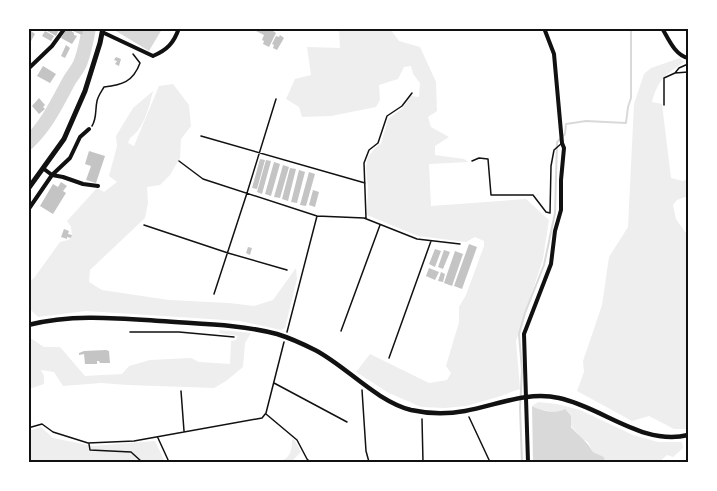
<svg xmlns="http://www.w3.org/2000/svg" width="717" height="491" font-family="Montserrat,sans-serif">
<rect width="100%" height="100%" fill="#fff"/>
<path fill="#eee" d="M339,29H390L399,41L420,47L436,82L437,111L428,117L431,127L449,137L435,146V155L464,159L468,162L429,164L431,206L526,199L549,220L543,259L516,341L520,389L498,397L466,406L445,408L421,407L389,393L356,372L370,354L429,383L447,380L451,373L446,366L459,322V307L466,295L484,246V241L475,237L466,242L418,236L367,215L368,187L366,168L368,157L376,147L381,144L388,119L403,108L411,96L419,97L420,83L413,74L411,66L404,67L398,79L379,85L380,100L376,107L331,116L302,117L299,107L286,99L295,79L311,75L307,47L340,48Z
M680,58L684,62C665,75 658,80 652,102L662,104L671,178L683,181L688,179V196L677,200L673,205L676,219L688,236V429H674L649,416L632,421L577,391L584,372L583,361L602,305L609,257L628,227L634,104L644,74L651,68Z
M173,84L189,105L191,126L181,139L180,158L170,175L160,185L147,187L148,203L145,218L90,270L89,282L102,290L169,300L229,303L254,306L273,300L296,268L297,279L285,328L281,330L240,321L86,311L38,317L29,308L28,283L34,278L60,242L68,240L72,237L71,227L67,221L97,188L104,192L117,182L109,176L117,146L116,136L133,108L153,91C149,107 144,129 130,138L128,143L134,146L159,86Z
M220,330L251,333L245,343L243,367L226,381L214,388L128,385L101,383L63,386L54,372L41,370L44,376V384L29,389V339H32L44,347H60L85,376L122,374L129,366L150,360L191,358L199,362L230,364L231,341L236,340L238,336L219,333Z
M538,402L557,404L580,410L633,435L658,442H682L683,448L673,457L667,455L659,462H605L604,457L593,452L588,442L582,439L560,412L540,410L532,406Z
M41,427L53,438L93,446L155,441L165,462H29V431Z
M294,439L301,452L291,462H279C290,458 292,451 292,440Z"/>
<path fill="#d9d9d9" d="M111,28H162V29L149,51Z
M532,406C541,411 556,414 565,409L571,416V427C579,436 587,441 593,452L604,457L605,462H533Z"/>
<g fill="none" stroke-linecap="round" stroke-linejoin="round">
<path stroke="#d9d9d9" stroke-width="2" d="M522,462L520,408L522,370L519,334L525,313L544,265L555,213L557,142L565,134L566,124L586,121L626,123L628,107L631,98V28"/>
<path stroke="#d9d9d9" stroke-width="14" d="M28,143C47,125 57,103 69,81C73,74 79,68 81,61C85,50 87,39 89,28"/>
</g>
<path fill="#c4c4c4" d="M42,28H60L56,36Z
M67,28L74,33V35L77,36L72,44L61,38Z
M75,28H84L82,35L73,31Z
M258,28H275L273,31L276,33L269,47L263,44L264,41L262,40L264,35L256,31Z
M31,31L35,34L31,41L28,39V35Z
M45,31L54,36L51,41L42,36Z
M280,35L284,38L277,50L273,48L274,45L272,44L276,36L279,37Z
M66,45L70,48L65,58L61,56Z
M116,57L121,59L119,66L115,64L117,61L114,60Z
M43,66L56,74L50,83L37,76Z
M39,98L45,105L43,107L45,109L39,114L32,106Z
M89,151L105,156L96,183L86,180L91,166L85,164Z
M260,159L265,160L257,189L252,188Z
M266,160L271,161L262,194L257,192Z
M274,162L280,164L271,196L265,194Z
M283,165L289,167L280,198L274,197Z
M290,168L296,169L288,201L282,199Z
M299,170L305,172L297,203L291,202Z
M309,172L315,174L306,206L300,205Z
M61,182L67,186L63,191L66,193L53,214L40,206L53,184L58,187Z
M313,190L319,192L315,207L309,205Z
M64,229L69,231L68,234L72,235L71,238L67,237V239L61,237Z
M469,244L477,247L462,289L454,286Z
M248,247L252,248L250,255L246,253Z
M435,249L441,251L435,267L429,264Z
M444,250L450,252L443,269L438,267Z
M455,251L463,254L452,286L444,283Z
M429,268L439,272L435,280L426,276Z
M441,272L445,274L443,282L438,281Z
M106,350L109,351L110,363H100L99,361H97V364H85L84,354L79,355V353L84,351Z"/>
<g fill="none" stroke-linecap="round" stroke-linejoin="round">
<path stroke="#111" stroke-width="1.5" d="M675,73L679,68L688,64
M664,105V78L675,73L688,72
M92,126C97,118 95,110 97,101C98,96 101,92 104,87C122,85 133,82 140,63L133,54
M201,136L365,183
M179,161L203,179L317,216L364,218L417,239L460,244
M366,218L364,163L369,150L378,143L387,116L402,106L412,93
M144,225L228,253L287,270
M214,294L247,193L276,99
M341,331L380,225
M130,332H179L234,337
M287,332L317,216
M389,358L431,241
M274,383L347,422
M362,390L366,451L369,462
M181,391L184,431
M266,414L297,440L307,459L310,462
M469,417L490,462
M422,419L423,462
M28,428L42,424L53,432L88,443L134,441L262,418L266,413L284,342
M158,438L169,462
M89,444L90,450L131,452L142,462"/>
<path stroke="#111" stroke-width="1.5" d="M472,161L479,158L488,159L491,195H533L546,212L550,213L551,166L554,150L562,143"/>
<path stroke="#111" stroke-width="4" d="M662,28C669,40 675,55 688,58
M102,32L153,56C167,50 174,43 179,28
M28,69L52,46L65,28
M44,169L52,175L63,177L83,184L98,186
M28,210L52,175L70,158L80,137L89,129
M528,462L524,334L551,264L555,231L561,210V180L564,148L562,143L554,54L544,28"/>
<path stroke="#111" stroke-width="4.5" d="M28,325C72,314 115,318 160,321C199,324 239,324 277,334C290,338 303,344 315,350C346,366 376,401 411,410C429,414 448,414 465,411C497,405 527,391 559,398C602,407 642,446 688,435"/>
<path stroke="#111" stroke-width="5" d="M28,189L64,139L85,91L100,43L103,28"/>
</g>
<rect width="717" height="491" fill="none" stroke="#ffffff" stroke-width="60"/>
<rect x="30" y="30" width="657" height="431" fill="none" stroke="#111" stroke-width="2"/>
</svg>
